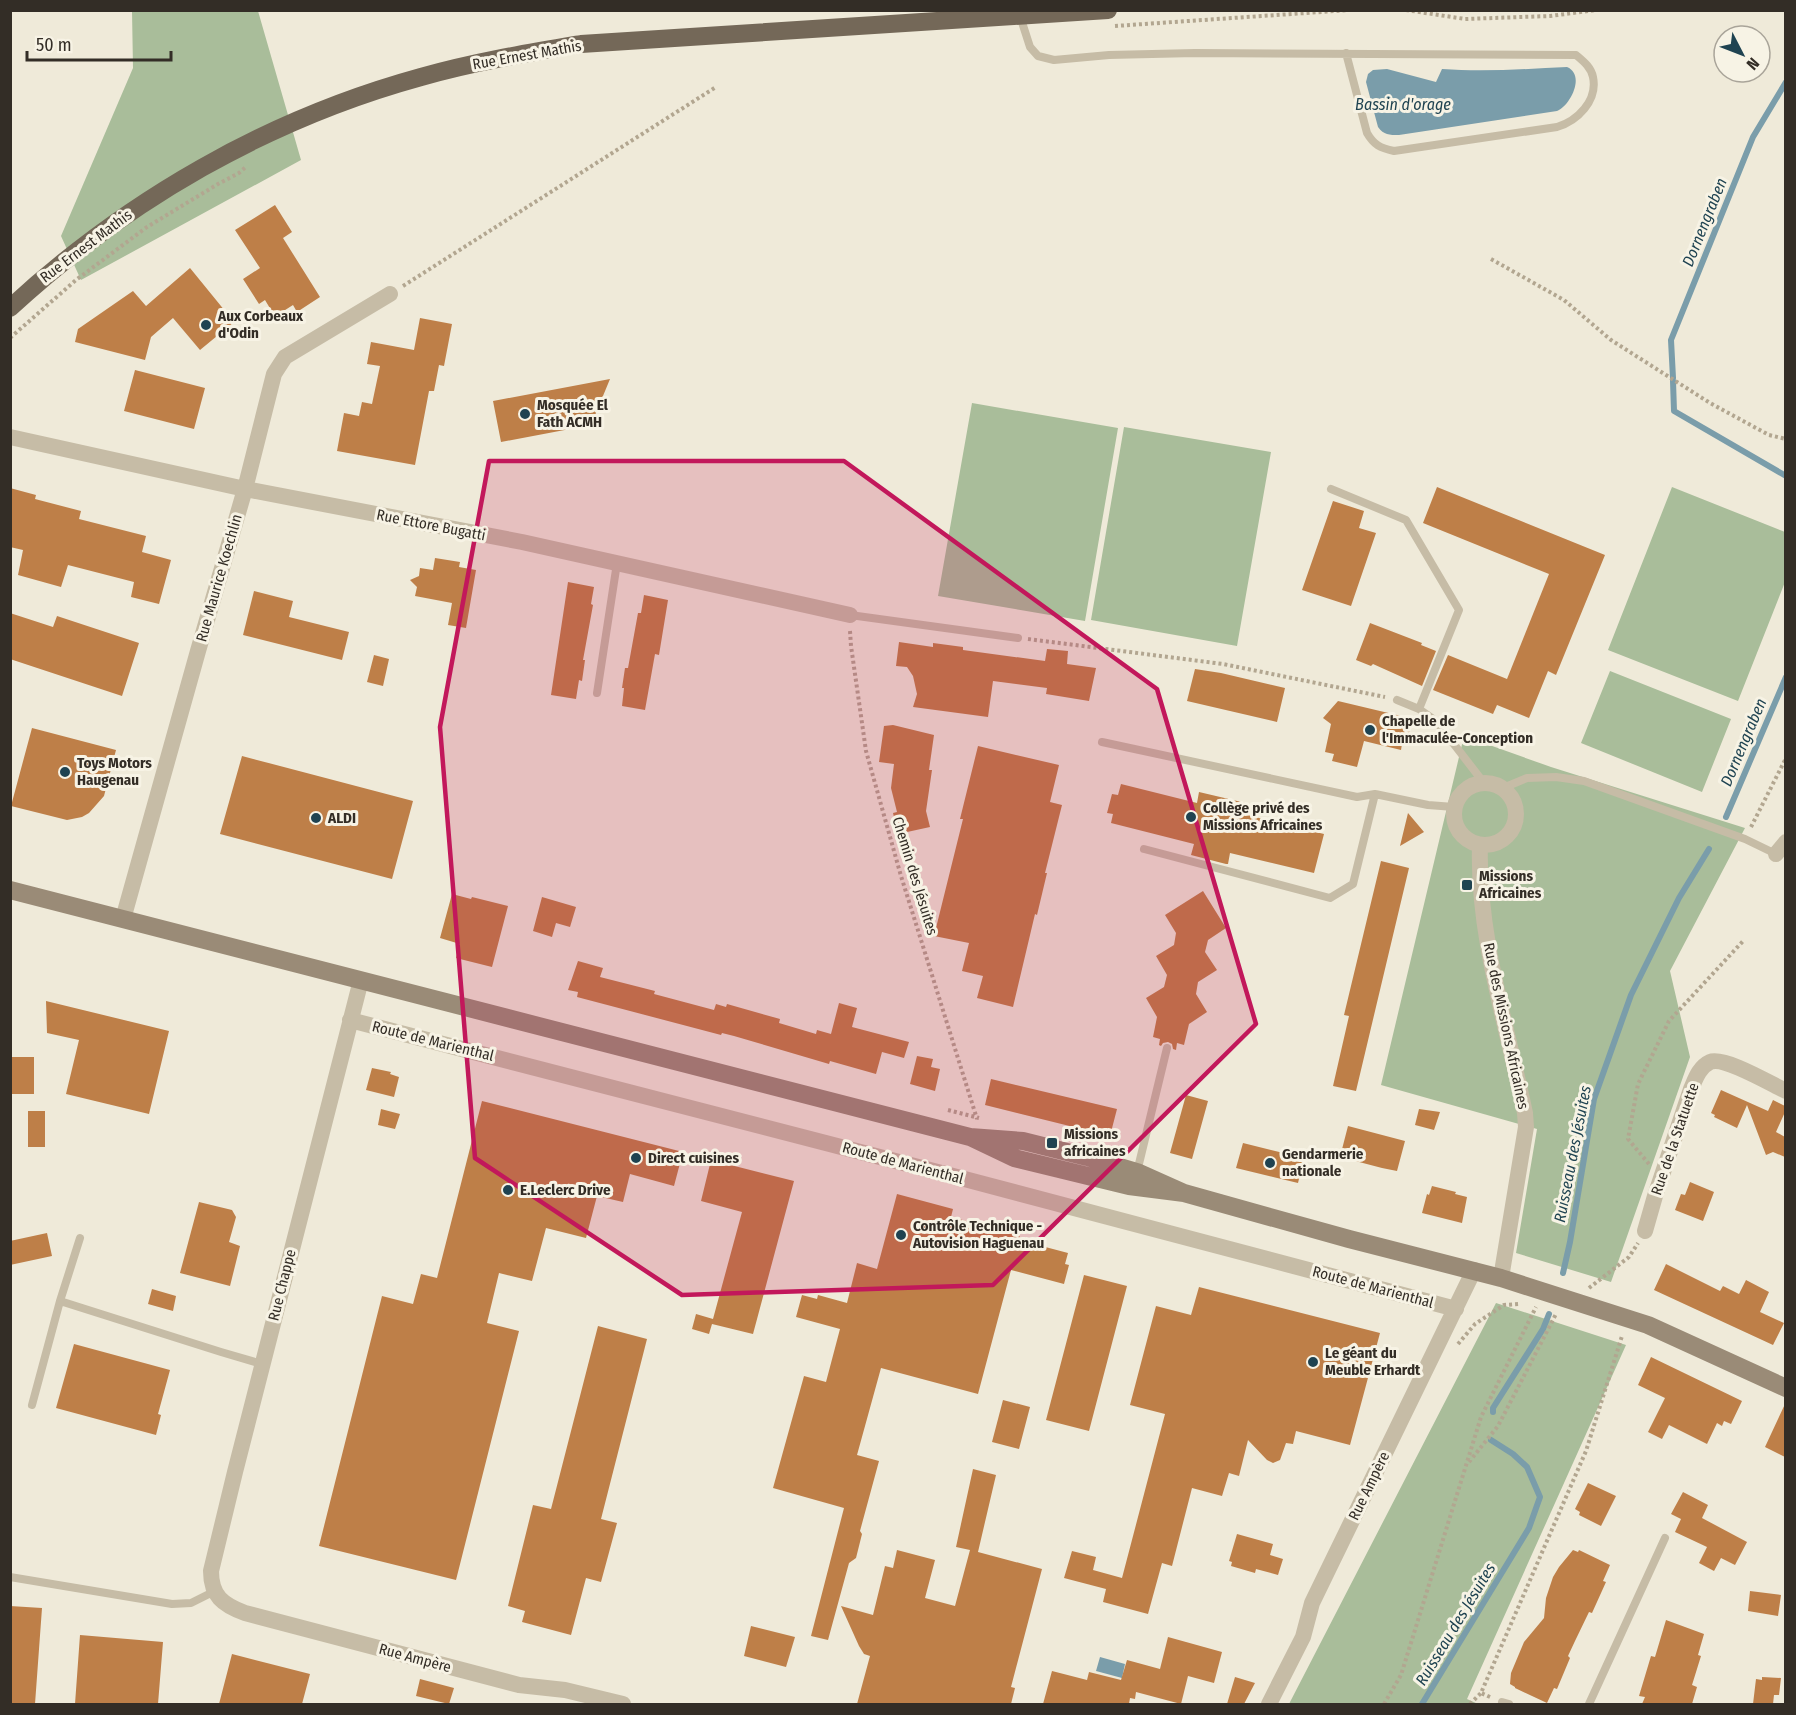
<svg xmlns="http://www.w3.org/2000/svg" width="1796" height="1715" font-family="'Fira Sans Condensed',sans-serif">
<rect width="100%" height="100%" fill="#efead9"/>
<path fill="#a9bd9a" d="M132,11H258L301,160L81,280L61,236L133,68Z
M972,403L1118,428L1085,621L938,596Z
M1124,427L1271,452L1237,646L1091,620Z
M1672,487L1785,532V582L1738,701L1608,650Z
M1610,671L1731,719L1702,792L1581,743Z
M1464,736L1551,767L1745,828L1670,971L1690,1057L1611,1282L1516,1253L1537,1129L1381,1085Z
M1496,1303L1626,1345L1467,1699L1478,1704H1289Z"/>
<path fill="#7a9daa" d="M1567,67C1586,75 1570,106 1557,111L1399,135C1389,135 1384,135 1378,127L1366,82L1368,74L1373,70L1387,69L1436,82L1442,69C1484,72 1525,69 1567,67Z
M1100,1657L1125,1664L1122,1678L1096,1671Z"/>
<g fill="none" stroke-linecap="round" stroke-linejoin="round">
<path stroke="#7a9daa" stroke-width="6" d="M1673,378L1671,340L1753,137L1786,82
M1673,381L1674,411L1786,476
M1726,817L1786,677
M1563,1273L1570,1242L1594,1099L1631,995L1679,898L1709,849
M1493,1412V1408L1543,1329L1549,1314
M1422,1704L1529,1528L1540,1497L1527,1467L1513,1454L1491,1440"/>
</g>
<path fill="#be7f48" d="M275,205L292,232L283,238L320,297L297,312L293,305L282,312L271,310L265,300L259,304L243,279L260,268L235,230Z
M190,268L234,322L200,350L173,318L151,337L145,360L75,342L78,329L133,291L146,306Z
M420,318L452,324L444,366L439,365L434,391H429L415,465L337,451L344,413L359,416L362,402L372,404L380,366L367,364L371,342L414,350Z
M135,370L205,388L194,429L124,411Z
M610,379L591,425L501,442L493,401Z
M1437,487L1605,555L1556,675L1548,671L1529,718L1497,705L1493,714L1433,690L1448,655L1507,679L1549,574L1423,523Z
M10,488L36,495L35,499L81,511L79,519L146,536L142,552L171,560L159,604L131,597L134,582L68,565L61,587L18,575L23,550L10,547Z
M1333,501L1364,511L1359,528L1376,533L1351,606L1302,590Z
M435,558L460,562L459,567L476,570L466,628L448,625L452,603L415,596L417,587L410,580L419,576L420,568L433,570Z
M568,582L594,587L591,604L593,605L583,660H585L582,681L579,680L576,699L551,695Z
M254,591L293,601L289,617L349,632L342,660L243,635Z
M644,595L668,600L659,655L655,654L645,710L622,706L624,688H622L625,668H628L638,613H641Z
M10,613L53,627L57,616L139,643L122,696L10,659Z
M1370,623L1422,643L1421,645L1436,651L1422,686L1373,664L1371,666L1356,660Z
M899,642L933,647V643L963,647V650L1045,661L1047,649L1068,651L1067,664L1096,668L1089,701L1046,694L1047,688L993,681L988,717L913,707L917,694L913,676L907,667L896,666Z
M374,655L389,659L383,686L367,682Z
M1195,669L1221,673L1285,688L1277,722L1187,701Z
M1338,701L1401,716L1399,722L1411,725L1406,745L1402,744L1401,750L1364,741L1357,767L1332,761L1334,754L1325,752L1331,724L1323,718Z
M893,725L934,735L929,770H932L926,811L930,827L898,834L893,813L897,812L891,788L894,764L879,762L884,726Z
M32,728L116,750L104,796L89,813L82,817L67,820L11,806Z
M978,746L1059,765L1050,802L1062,805L1045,873H1047L1037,915L1035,914L1013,1007L977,998L983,976L962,971L969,943L934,936L963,819H960Z
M242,756L413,801L392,879L220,834Z
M1121,784L1197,803L1199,792L1250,804L1247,815L1324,834L1314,873L1230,853L1228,864H1226L1191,855L1194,844L1111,823L1113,814L1107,813L1112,794L1118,795Z
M1408,813L1424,832L1400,846Z
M1381,861L1409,868L1356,1091L1333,1086L1349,1016L1344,1015Z
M1203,891L1226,928L1208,940L1205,952L1217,970L1198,982L1196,994L1207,1012L1189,1024L1184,1045L1177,1043L1176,1050L1173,1049L1172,1044L1168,1042L1163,1043L1161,1046L1159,1045L1160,1039L1153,1037L1157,1017L1146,998L1164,987L1167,975L1156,956L1174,945L1176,933L1165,915Z
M452,894L471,899L472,897L508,906L492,967L456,958L460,944L440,938Z
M542,897L576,907L570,927L556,923L552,937L533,931Z
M578,961L603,968L600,977L655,991L654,994L714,1010L716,1004L726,1007L727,1004L780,1019L779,1023L816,1034L817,1030L831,1034L839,1003L857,1008L852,1027L909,1042L904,1058L882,1052L876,1074L830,1061L829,1064L734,1036L722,1033L721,1035L577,997L578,992L568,990Z
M46,1001L169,1031L149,1114L66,1094L79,1040L47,1033Z
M917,1056L933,1059L931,1067L940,1069L935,1091L910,1084Z
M10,1057H34V1094H10Z
M372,1068L391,1072L390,1074L399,1077L394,1097L366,1090Z
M991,1079L1117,1109L1110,1136L985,1105Z
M1721,1090L1768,1111L1773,1100L1785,1106V1112L1776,1132L1785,1137V1157L1773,1152L1766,1155L1747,1105L1737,1128L1714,1117L1715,1115L1711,1113Z
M1186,1095L1208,1101L1192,1159L1170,1153Z
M482,1101L683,1152L674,1186L630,1174L623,1202L597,1196L586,1238L546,1228L532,1281L499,1273L487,1323L519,1331L456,1580L319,1546L382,1296L413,1304L421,1274L437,1278Z
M381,1109L400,1114L395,1129L378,1125Z
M1419,1109L1440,1112L1434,1130L1415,1125Z
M28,1111H45V1147H28Z
M1348,1126L1405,1141L1397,1171L1382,1168L1340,1157Z
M1243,1143L1304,1158L1298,1183L1236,1168Z
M711,1160L794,1181L753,1334L712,1324L709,1334L692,1329L696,1314L713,1319L742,1212L701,1201Z
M1690,1182L1714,1192L1703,1221L1675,1210L1681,1194L1685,1195Z
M1432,1186L1456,1192L1455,1194L1467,1197L1462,1223L1422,1213L1427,1194L1429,1195Z
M897,1194L953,1209L951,1217L1020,1235L1019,1240L1068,1253L1065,1264L1069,1265L1064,1284L1011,1270L978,1394L881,1368L857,1455L879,1461L860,1531L862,1534L856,1558L849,1563L828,1640L811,1636L844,1508L773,1488L804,1376L826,1382L840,1329L796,1317L802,1295L817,1299L818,1295L847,1303L857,1263L877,1269Z
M199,1202L232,1210L236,1217L229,1242L240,1246L230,1286L180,1273Z
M47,1233L52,1256L10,1265V1241Z
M1666,1264L1720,1291L1723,1286L1739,1294L1746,1280L1769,1292L1760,1312L1784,1323L1773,1345L1654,1290Z
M1084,1275L1127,1286L1089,1431L1046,1420Z
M1199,1287L1380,1333L1350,1445L1296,1431L1293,1444L1286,1443L1280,1460L1273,1463L1267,1460L1248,1440L1239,1476L1229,1473L1222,1496L1192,1488L1172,1566L1162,1563L1148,1614L1103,1602L1106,1589L1064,1578L1072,1551L1096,1557L1093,1570L1122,1578L1165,1414L1130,1405L1156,1306L1191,1315Z
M152,1289L176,1296L173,1311L148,1304Z
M598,1326L647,1339L601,1519L617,1523L601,1582L586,1578L571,1635L522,1622L525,1611L508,1606L533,1505L551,1509Z
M74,1344L170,1370L158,1414L161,1415L156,1435L56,1408Z
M1651,1357L1742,1401L1731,1424L1724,1421L1722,1426L1717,1423L1707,1444L1669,1425L1662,1439L1648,1432L1665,1398L1638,1385Z
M1003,1400L1030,1407L1019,1449L992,1442Z
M1785,1404V1457L1765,1447Z
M973,1469L996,1475L978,1552L1042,1569L1011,1687L1015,1688L1011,1704H857L870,1656L864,1654L859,1646L841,1606L873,1615L885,1566L893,1568L897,1550L935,1560L925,1598L955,1606L970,1550L956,1547Z
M1588,1483L1616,1496L1601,1526L1579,1515L1580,1512L1575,1509Z
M1683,1492L1708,1505L1702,1518L1747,1542L1735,1565L1721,1558L1714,1571L1699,1563L1707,1547L1675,1532L1681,1519L1671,1514Z
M1237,1534L1273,1544L1270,1555L1283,1559L1278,1575L1256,1569L1255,1573L1231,1566L1232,1562L1229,1561Z
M1573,1550L1578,1552L1579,1550L1610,1565L1603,1581L1606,1582L1592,1613L1589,1612L1575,1641L1568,1656L1570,1658L1557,1689L1554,1688L1547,1703L1515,1688V1687L1510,1684L1511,1673L1524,1642L1544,1618L1546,1598L1553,1577L1559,1567Z
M1750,1591L1781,1595L1778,1616L1748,1611Z
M10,1606L42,1608L35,1704H10Z
M1666,1620L1704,1634L1698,1655L1701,1656L1692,1685L1697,1687L1692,1704H1642L1645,1697L1639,1696L1651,1656L1655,1657Z
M751,1626L795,1637L786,1667L744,1656Z
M80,1635L163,1642L158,1704H75Z
M1168,1637L1222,1652L1214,1683L1188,1676L1181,1704L1136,1692L1135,1699L1130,1698L1129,1704H1043L1052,1671L1087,1680L1089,1672L1121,1680L1127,1660L1160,1669Z
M232,1654L310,1674L302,1704H219Z
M1235,1677L1255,1683L1244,1704H1227Z
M1762,1677L1781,1678L1779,1695H1774L1773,1704H1753L1756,1679L1762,1680Z
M420,1679L454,1688L449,1704L416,1696Z"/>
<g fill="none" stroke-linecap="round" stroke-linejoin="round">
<path stroke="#b2a690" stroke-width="4" stroke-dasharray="3 3" stroke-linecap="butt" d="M1406,10L1465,19L1550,16L1596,10
M1115,26L1350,10
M1491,259L1564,300L1611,340L1710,403L1769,435L1786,439
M403,286L716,87
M10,338L76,280L147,227L218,184L239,173L247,166
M850,631L851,646L866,751L901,876L977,1119
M1028,639L1223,664L1385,697
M1751,827L1786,758
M948,1110L979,1118
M1649,1164L1628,1139L1638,1084L1669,1021L1744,940
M1589,1288L1629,1257L1638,1243
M1458,1344L1475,1324L1504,1305L1519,1304
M1469,1462L1498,1426L1556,1314
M1490,1697L1481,1693L1586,1451L1622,1336
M1384,1704L1401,1675L1481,1417L1536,1307
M1470,1704L1481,1693"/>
<path stroke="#c6bca6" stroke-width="8" d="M1020,16L1030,47L1038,56L1054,60L1109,55L1195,53L1576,55C1583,61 1591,67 1593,77C1598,101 1577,121 1557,127L1394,151C1380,148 1374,145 1367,133L1346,53
M1331,489L1406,520L1459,610L1419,709
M850,615L1018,638
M597,693L617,563
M1397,700L1419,709L1436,721L1484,783
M1102,742L1357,797L1375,794L1428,805L1454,807
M1503,788L1527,778L1556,777L1584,781L1745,839L1776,854
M1144,849L1330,898L1353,884L1375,794
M1137,1172L1167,1048
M60,1301L80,1238
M32,1405L60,1301L221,1352L262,1364
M10,1577L172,1604L191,1603L215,1591
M1502,1702L1509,1704
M1589,1704L1665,1538"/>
<path stroke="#c6bca6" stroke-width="16" d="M10,437L245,489L522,542L850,615
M1454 814a31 31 0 1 1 62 0a31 31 0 1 1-62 0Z
M1480,845C1477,934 1507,1026 1525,1113L1526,1127L1501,1278
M1776,854L1786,842
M123,919L198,651L245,489L274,374L285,357L390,294
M361,980L235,1472L211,1571C211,1596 223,1605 245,1613L519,1685L565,1690L623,1704
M350,1020L957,1177L1456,1309
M1645,1231L1655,1196L1691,1089C1695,1080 1699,1067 1710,1062C1724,1056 1771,1084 1786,1091
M1269,1704L1303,1637L1312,1603L1328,1570L1474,1270"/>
<path stroke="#9a8b77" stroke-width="18" d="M10,890L970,1137
M1184,1193L1137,1172L1087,1157L1023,1141L970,1137L1014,1158L1129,1186L1184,1193L1349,1239L1501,1278L1648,1325L1786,1388"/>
<path stroke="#746858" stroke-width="18" d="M10,308C127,200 268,119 421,77C474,62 528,53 581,44L1108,10"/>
</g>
<path fill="#c2185b" fill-opacity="0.2" stroke="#c2185b" stroke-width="4.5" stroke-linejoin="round" d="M489,461H844L1157,689L1256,1024L993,1285L682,1295L475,1158L440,727Z"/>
<g fill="#1f4351" stroke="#f7f3e5" stroke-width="2">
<circle cx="206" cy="325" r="6"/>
<circle cx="525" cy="414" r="6"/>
<circle cx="1370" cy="730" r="6"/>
<circle cx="65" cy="772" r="6"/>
<circle cx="1191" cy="817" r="6"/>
<circle cx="316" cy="818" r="6"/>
<rect x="1461" y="879" width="12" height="12" rx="3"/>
<rect x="1046" y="1137" width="12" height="12" rx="3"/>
<circle cx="636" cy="1158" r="6"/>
<circle cx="1270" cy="1163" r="6"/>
<circle cx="508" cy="1190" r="6"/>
<circle cx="901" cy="1235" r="6"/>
<circle cx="1313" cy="1362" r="6"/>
</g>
<g text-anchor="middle" stroke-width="6" stroke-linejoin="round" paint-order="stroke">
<g font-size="15" fill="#332d26" stroke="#f7f3e5">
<text transform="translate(527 55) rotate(-10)" y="5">Rue Ernest Mathis</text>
<text transform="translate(86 246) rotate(-37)" y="5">Rue Ernest Mathis</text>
<text transform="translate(431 525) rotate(11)" y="5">Rue Ettore Bugatti</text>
<text transform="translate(219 578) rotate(-74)" y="5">Rue Maurice Koechlin</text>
<text transform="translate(915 876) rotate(73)" y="5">Chemin des Jésuites</text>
<text transform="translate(1506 1026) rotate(78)" y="5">Rue des Missions Africaines</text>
<text transform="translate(433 1041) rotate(14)" y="5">Route de Marienthal</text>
<text transform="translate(1675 1139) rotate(-71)" y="5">Rue de la Statuette</text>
<text transform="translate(903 1163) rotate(15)" y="5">Route de Marienthal</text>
<text transform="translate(282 1285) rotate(-76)" y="5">Rue Chappe</text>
<text transform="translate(1373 1287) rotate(15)" y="5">Route de Marienthal</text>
<text transform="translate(1369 1486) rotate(-64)" y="5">Rue Ampère</text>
<text transform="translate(415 1658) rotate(15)" y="5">Rue Ampère</text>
</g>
<g font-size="15" font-weight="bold" fill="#332d26" stroke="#f7f3e5" text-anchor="start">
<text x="218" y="321">Aux Corbeaux<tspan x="218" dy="17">d'Odin</tspan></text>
<text x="537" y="410">Mosquée El<tspan x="537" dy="17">Fath ACMH</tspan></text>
<text x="1382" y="726">Chapelle de<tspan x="1382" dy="17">l'Immaculée-Conception</tspan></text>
<text x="77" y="768">Toys Motors<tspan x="77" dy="17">Haugenau</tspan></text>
<text x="1203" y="813">Collège privé des<tspan x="1203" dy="17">Missions Africaines</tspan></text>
<text x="328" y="823">ALDI</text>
<text x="1479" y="881">Missions<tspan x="1479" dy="17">Africaines</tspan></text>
<text x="1064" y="1139">Missions<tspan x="1064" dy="17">africaines</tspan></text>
<text x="1282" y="1159">Gendarmerie<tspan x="1282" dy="17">nationale</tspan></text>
<text x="648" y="1163">Direct cuisines</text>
<text x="520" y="1195">E.Leclerc Drive</text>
<text x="913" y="1231">Contrôle Technique -<tspan x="913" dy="17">Autovision Haguenau</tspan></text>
<text x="1325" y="1358">Le géant du<tspan x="1325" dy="17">Meuble Erhardt</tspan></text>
</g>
<g font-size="16" font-style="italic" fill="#1f4351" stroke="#f7f3e5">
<text x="1403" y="110">Bassin d'orage</text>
<text transform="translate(1704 222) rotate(-68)" y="6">Dornengraben</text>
<text transform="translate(1743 742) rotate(-67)" y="6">Dornengraben</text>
<text transform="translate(1572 1154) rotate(-79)" y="6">Ruisseau des Jésuites</text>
<text transform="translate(1455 1624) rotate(-59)" y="6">Ruisseau des Jésuites</text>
</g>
</g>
<rect width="1796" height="1715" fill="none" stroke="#332d26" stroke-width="24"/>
<g transform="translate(1742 54) rotate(132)"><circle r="28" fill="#f7f3e5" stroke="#a9a499" stroke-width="1.5"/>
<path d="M0-4.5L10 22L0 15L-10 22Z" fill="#1f4351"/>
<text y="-9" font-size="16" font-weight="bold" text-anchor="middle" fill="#332d26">N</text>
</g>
<path d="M27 51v9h144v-9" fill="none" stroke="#332d26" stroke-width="3"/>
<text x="36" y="51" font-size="18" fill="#332d26" stroke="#f7f3e5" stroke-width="4.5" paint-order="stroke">50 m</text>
</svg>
